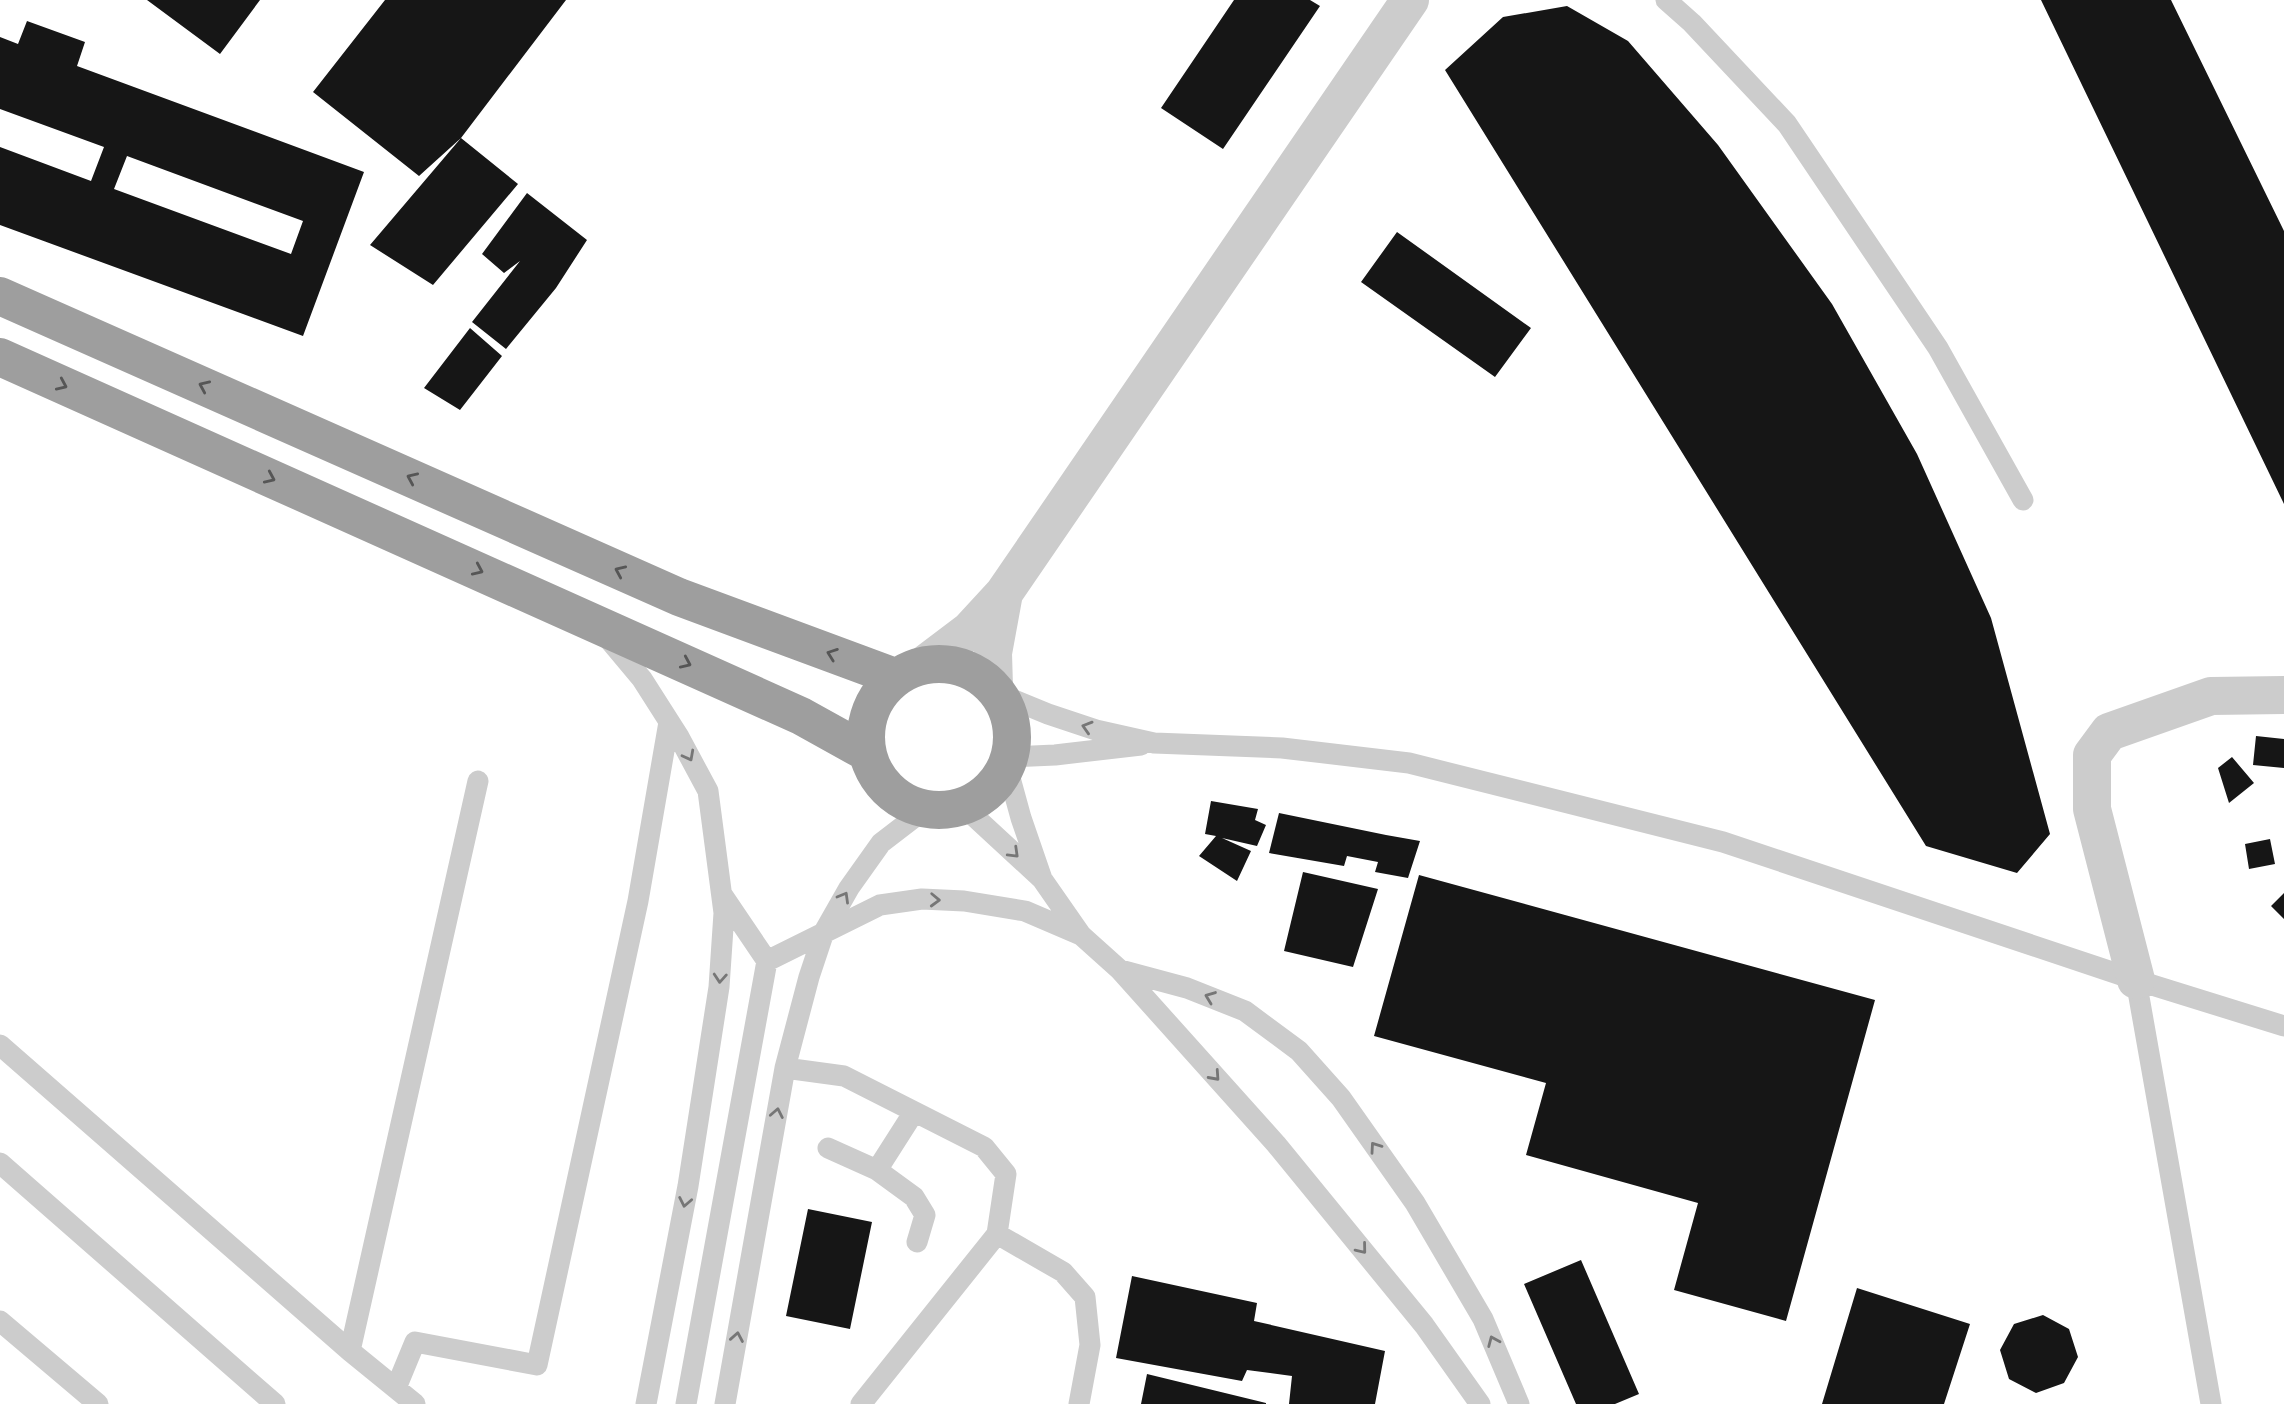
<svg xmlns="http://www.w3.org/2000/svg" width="2284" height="1404" font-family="'Sofia Sans Condensed',sans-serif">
<rect width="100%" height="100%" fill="#fff"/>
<path fill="#161616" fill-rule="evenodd" d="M147,0H260L220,54Z
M385,0H566L461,138L518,184L433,285L370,245L461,138L419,176L313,92Z
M1234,0H1310L1320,6L1223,149L1161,108Z
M2041,0H2171L2284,231V504Z
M1567,6L1628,41L1718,145L1832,304L1917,454L1991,618L2050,834L2017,873L1926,846L1445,70L1503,17Z
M27,21L85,42L77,66L364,172L303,336L0,225V147L91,181L104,147L0,109V37L18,44ZM127,156L303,221L291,254L114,189Z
M527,193L587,240L556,288L506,349L472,322L520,261L504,273L482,254Z
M1397,232L1531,328L1495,377L1361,282Z
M470,328L502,356L460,410L424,388Z
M2256,736L2284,739V768L2253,765Z
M2232,757L2254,783L2229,803L2218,768Z
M1211,801L1258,809L1255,820L1266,825L1257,846L1222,838L1251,851L1237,881L1199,856L1216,836L1205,834Z
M1279,813L1386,835L1420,841L1408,878L1375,872L1378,862L1347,856L1344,866L1269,853Z
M2270,839L2275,864L2249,869L2245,844Z
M1303,872L1378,889L1353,967L1284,951Z
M1419,875L1875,1000L1786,1321L1674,1290L1698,1203L1526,1155L1546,1083L1374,1036Z
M2284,893V919L2271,906Z
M808,1209L872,1222L850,1329L786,1316Z
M1581,1260L1639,1394L1615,1404H1576L1524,1284Z
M1132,1276L1257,1303L1254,1321L1385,1351L1375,1404H1289L1292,1376L1247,1370L1242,1381L1116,1358Z
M1857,1288L1970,1324L1944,1404H1822Z
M2043,1315L2069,1329L2078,1357L2064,1383L2036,1393L2009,1379L2000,1350L2014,1324Z
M1147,1374L1266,1403V1404H1141Z"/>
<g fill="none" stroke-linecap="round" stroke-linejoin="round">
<path stroke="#ccc" stroke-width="21" d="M1666,0L1692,23L1787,124L1938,348L2023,500
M606,636L642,679L679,737L708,791L724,913L719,987L688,1186L646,1404
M999,694L1048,714L1096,730L1154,743L1282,748L1409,763L1723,842L2136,980L2284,1026
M1011,757L1055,755L1141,745
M964,807L1042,879L1021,818L1007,767
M1042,879L1081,935L1120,970L1276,1144L1424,1325L1480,1404
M723,896L767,961
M1120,970L1187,988L1245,1011L1299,1051L1341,1098L1415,1203L1483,1319L1519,1404
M2136,980L2211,1404
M0,1045L350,1351L415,1404
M785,1068L844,1076L984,1147L1006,1174L997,1234L1063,1272L1085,1297L1090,1345L1079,1404
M914,1112L877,1170L914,1197L925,1215L917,1242
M828,1148L877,1170
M0,1163L275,1404
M0,1321L98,1404
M350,1351L478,781
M396,1388L415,1342L537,1365L638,901L669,722
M686,1404L767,961L880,905L922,899L964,901L1025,911L1081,935
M725,1404L785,1068L809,977L824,932L849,888L881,843L924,810
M861,1404L997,1234"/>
<path stroke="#ccc" stroke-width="38" d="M924,665L969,631L1004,593L1410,0
M994,687L993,653L1004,593
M2136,980L2092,809V755L2109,732L2211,696L2284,695"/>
<path stroke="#9e9e9e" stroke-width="38" d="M0,296L679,597L895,677
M0,357L801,716L866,752
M866 737a73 73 0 1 1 146 0a73 73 0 1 1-146 0Z"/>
</g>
<defs><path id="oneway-chevron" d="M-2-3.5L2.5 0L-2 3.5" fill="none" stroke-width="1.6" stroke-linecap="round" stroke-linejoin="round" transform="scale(1.75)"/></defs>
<g stroke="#565656">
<use href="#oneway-chevron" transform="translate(62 385) rotate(24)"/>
<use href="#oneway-chevron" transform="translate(204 386) rotate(-156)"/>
<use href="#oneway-chevron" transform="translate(270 478) rotate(24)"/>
<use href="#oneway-chevron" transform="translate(412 478) rotate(-156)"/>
<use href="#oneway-chevron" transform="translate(478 570) rotate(24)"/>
<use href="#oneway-chevron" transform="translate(620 571) rotate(-156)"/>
<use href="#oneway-chevron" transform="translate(832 654) rotate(-160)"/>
<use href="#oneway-chevron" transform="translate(686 663) rotate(24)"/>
</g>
<g stroke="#767676">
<use href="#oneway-chevron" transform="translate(1087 727) rotate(-163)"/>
<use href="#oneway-chevron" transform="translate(689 756) rotate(62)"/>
<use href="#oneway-chevron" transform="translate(1014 853) rotate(44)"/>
<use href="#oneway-chevron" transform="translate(844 897) rotate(-60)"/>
<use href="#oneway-chevron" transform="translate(935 900) rotate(2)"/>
<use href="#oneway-chevron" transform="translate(720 978) rotate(94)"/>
<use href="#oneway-chevron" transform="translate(1210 997) rotate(-159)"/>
<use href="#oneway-chevron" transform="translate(1215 1076) rotate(48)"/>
<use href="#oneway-chevron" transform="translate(777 1113) rotate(-79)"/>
<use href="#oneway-chevron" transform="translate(1375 1147) rotate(-125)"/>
<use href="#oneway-chevron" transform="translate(685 1202) rotate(101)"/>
<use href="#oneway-chevron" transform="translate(1362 1249) rotate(51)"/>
<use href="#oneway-chevron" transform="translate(737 1337) rotate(-80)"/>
<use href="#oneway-chevron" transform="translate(1493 1341) rotate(-113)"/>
</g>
</svg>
